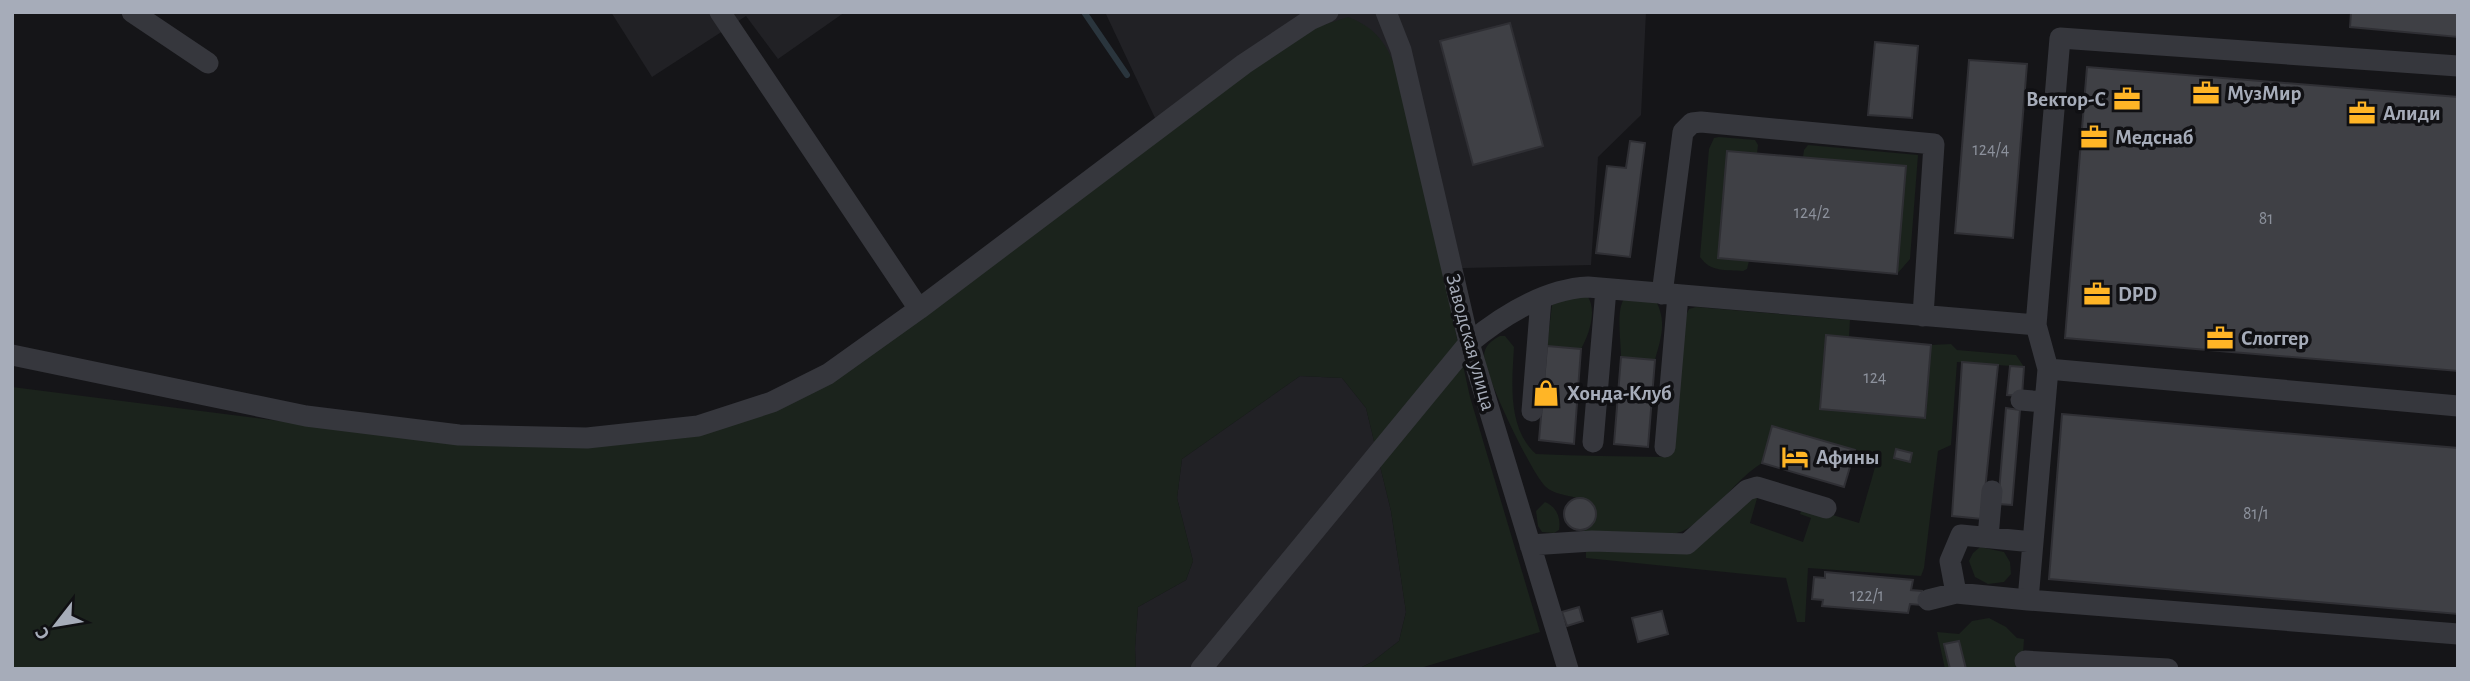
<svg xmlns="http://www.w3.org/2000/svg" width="2470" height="681" font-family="'Alegreya Sans',sans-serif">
<rect width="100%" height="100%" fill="#151518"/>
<path fill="#212125" d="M611,12H845L778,59L746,16L652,77Z
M1105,12H1646L1641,115L1598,157L1591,265L1343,271L1188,188Z
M1300,376L1342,378L1366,408L1391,511L1406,612L1399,641L1372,662L1358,669H1136L1135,648L1138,607L1186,580L1193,561L1177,498L1182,459Z"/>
<path fill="#1b231c" d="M1348,17C1382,30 1390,51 1401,83L1470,397L1540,632L1417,669H1358L1372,662L1399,641L1406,612L1391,511L1366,408L1342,378L1300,376L1182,459L1177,498L1193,561L1186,580L1138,607L1135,648L1136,669H12V387L459,444L775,411L1249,71L1314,28Z
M1719,137L1755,140L1758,145L1757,154L1727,151L1718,258L1749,261L1747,269L1743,271C1726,270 1710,272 1700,257L1709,149L1714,138Z
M1808,145L1918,155L1910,259L1897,274L1906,167L1803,157L1804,150Z
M1585,293C1599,308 1589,334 1581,349L1547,346L1552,305Z
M1624,299L1656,301C1667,322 1661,338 1655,360L1621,357C1621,342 1616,310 1624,299Z
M1696,307L1850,320L1849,337L1826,336L1820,409L1924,418L1931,345L1951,344L1957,350L2016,355L2024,367L1957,362L1951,445L1938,451L1924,568L1921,576L1808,568L1805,622H1797L1786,578L1586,558V552L1591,548L1690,551L1748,496L1758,495L1750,523L1803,542L1811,518L1800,514L1803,506L1859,523L1878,457L1772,426L1762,463C1733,481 1714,516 1683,531C1669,538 1602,536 1584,535V530L1590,526L1595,518L1591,504C1578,494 1559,498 1546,487C1531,473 1485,376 1484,356C1484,346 1492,340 1500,336H1505L1514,347C1512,382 1507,428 1536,454C1579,456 1622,456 1665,457L1686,315L1689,309Z
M1545,502C1557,507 1561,518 1559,530L1554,533L1542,532L1538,526L1536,511Z
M1980,547L2004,552L2010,562L2011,574L2004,582L1988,584L1975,577L1969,561L1973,553Z
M1989,618L2006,627L2017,638L2024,639L2022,669H1945L1937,632L1959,634L1972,621Z"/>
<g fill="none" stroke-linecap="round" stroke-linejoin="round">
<path stroke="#2a353d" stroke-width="6" d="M1084,12L1127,75"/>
</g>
<path fill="#3f4045" stroke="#2f2f34" stroke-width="2" d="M2351,12H2458V37L2350,27Z
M1510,23L1543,146L1473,165L1440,41Z
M1875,42L1918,46L1912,118L1868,115Z
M1969,60L2027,64L2013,238L1955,233Z
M2087,67L2458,97V371L2065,338Z
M1630,141L1645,143L1630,257L1596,253L1607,166L1626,168Z
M1727,151L1906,166L1897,274L1718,258Z
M1826,335L1931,345L1925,418L1820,409Z
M1547,346L1581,349L1574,444L1539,440Z
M1621,357L1655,360L1648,447L1614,444Z
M1962,362L1998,365L1982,519L1952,516Z
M2010,366L2024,367L2022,396L2007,395Z
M2006,408L2020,410L2012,505L1998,504Z
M2062,414L2458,448V614L2049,579Z
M1772,426L1855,450L1844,487L1762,463Z
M1896,449L1912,453L1910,462L1894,458Z
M1564 514a16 16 0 1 1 32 0a16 16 0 1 1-32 0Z
M1825,572L1913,580L1911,590L1922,591L1921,605L1910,604L1908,613L1822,606L1823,600L1812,599L1814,577L1825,578Z
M1579,607L1583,621L1567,626L1562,612Z
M1662,611L1668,634L1638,642L1632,618Z
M1959,641L1966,669H1950L1944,644Z"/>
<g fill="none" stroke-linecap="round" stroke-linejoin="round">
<path stroke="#36373d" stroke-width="21" d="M132,12L208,63
M720,12L919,309
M1386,12L1401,50L1469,343L1568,669
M1662,294L1683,132L1692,123L1701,122L1934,144L1923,316
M2036,325L2060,38L2458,66
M12,355L306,416L459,435L587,438L698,426L772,402L828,374L919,309L1244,64L1310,20L1328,12
M2048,369L2028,600L2458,634
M2021,400L2044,402
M1532,411L1541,299
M1593,442L1606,289
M1665,447L1678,295
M1988,537L1992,491
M1530,545L1592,541L1687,544L1747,490L1757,487L1826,508
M1928,600L1956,593
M2028,600L1956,593L1950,561L1961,535L2033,542
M2025,661L2168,669
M1201,669L1469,343C1502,316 1544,289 1588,287L2036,325L2048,369L2458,406"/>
</g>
<defs>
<symbol id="office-bare" viewBox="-9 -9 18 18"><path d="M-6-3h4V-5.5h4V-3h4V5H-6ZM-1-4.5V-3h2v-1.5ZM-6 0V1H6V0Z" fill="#ffb526" stroke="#101013" stroke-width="2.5" paint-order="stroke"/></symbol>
<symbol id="shop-bare" viewBox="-9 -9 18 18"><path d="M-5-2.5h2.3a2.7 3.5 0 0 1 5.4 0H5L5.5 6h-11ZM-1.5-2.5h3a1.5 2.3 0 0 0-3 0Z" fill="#ffb526" stroke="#101013" stroke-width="2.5" paint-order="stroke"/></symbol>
<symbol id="hotel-bare" viewBox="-9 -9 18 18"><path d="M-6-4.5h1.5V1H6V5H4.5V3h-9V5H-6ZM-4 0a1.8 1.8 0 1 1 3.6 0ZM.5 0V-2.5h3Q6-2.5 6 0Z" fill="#ffb526" stroke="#101013" stroke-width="2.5" paint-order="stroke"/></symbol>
</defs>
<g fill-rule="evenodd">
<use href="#office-bare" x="2187" y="74" width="38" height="38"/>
<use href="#office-bare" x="2108" y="80" width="38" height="38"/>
<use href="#office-bare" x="2343" y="94" width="38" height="38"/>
<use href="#office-bare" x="2075" y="118" width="38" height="38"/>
<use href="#office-bare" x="2078" y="275" width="38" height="38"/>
<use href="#office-bare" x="2201" y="319" width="38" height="38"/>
<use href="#shop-bare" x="1527" y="374" width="38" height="38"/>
<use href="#hotel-bare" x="1776" y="438" width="38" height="38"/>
</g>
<g text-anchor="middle" stroke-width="7" stroke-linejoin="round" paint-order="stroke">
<g font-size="18" fill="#8c919c">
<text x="1991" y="155">124/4</text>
<text x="1812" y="218">124/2</text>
<text x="2266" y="224">81</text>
<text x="1875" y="383">124</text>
<text x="2256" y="519">81/1</text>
<text x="1867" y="601">122/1</text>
</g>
<g font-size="21" font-weight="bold" fill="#a6acb9" stroke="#101013" text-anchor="start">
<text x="2227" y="100">МузМир</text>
<text x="2106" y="106" text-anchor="end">Вектор-С</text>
<text x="2383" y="120">Алиди</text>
<text x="2115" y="144">Медснаб</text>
<text x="2118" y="301">DPD</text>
<text x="2241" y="345">Слоггер</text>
<text x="1567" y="400">Хонда-Клуб</text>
<text x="1816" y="464">Афины</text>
</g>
<g font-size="21" fill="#a6acb9" stroke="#101013">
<text transform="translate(1471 342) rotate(75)" y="7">Заводская улица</text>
</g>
</g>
<rect width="2470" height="681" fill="none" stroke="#a6acb9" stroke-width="28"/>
<g transform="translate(56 625) rotate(239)" stroke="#101013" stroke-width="5" paint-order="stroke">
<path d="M0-5L12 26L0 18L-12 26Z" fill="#a6acb9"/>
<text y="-10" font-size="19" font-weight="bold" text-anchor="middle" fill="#a6acb9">С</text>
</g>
</svg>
